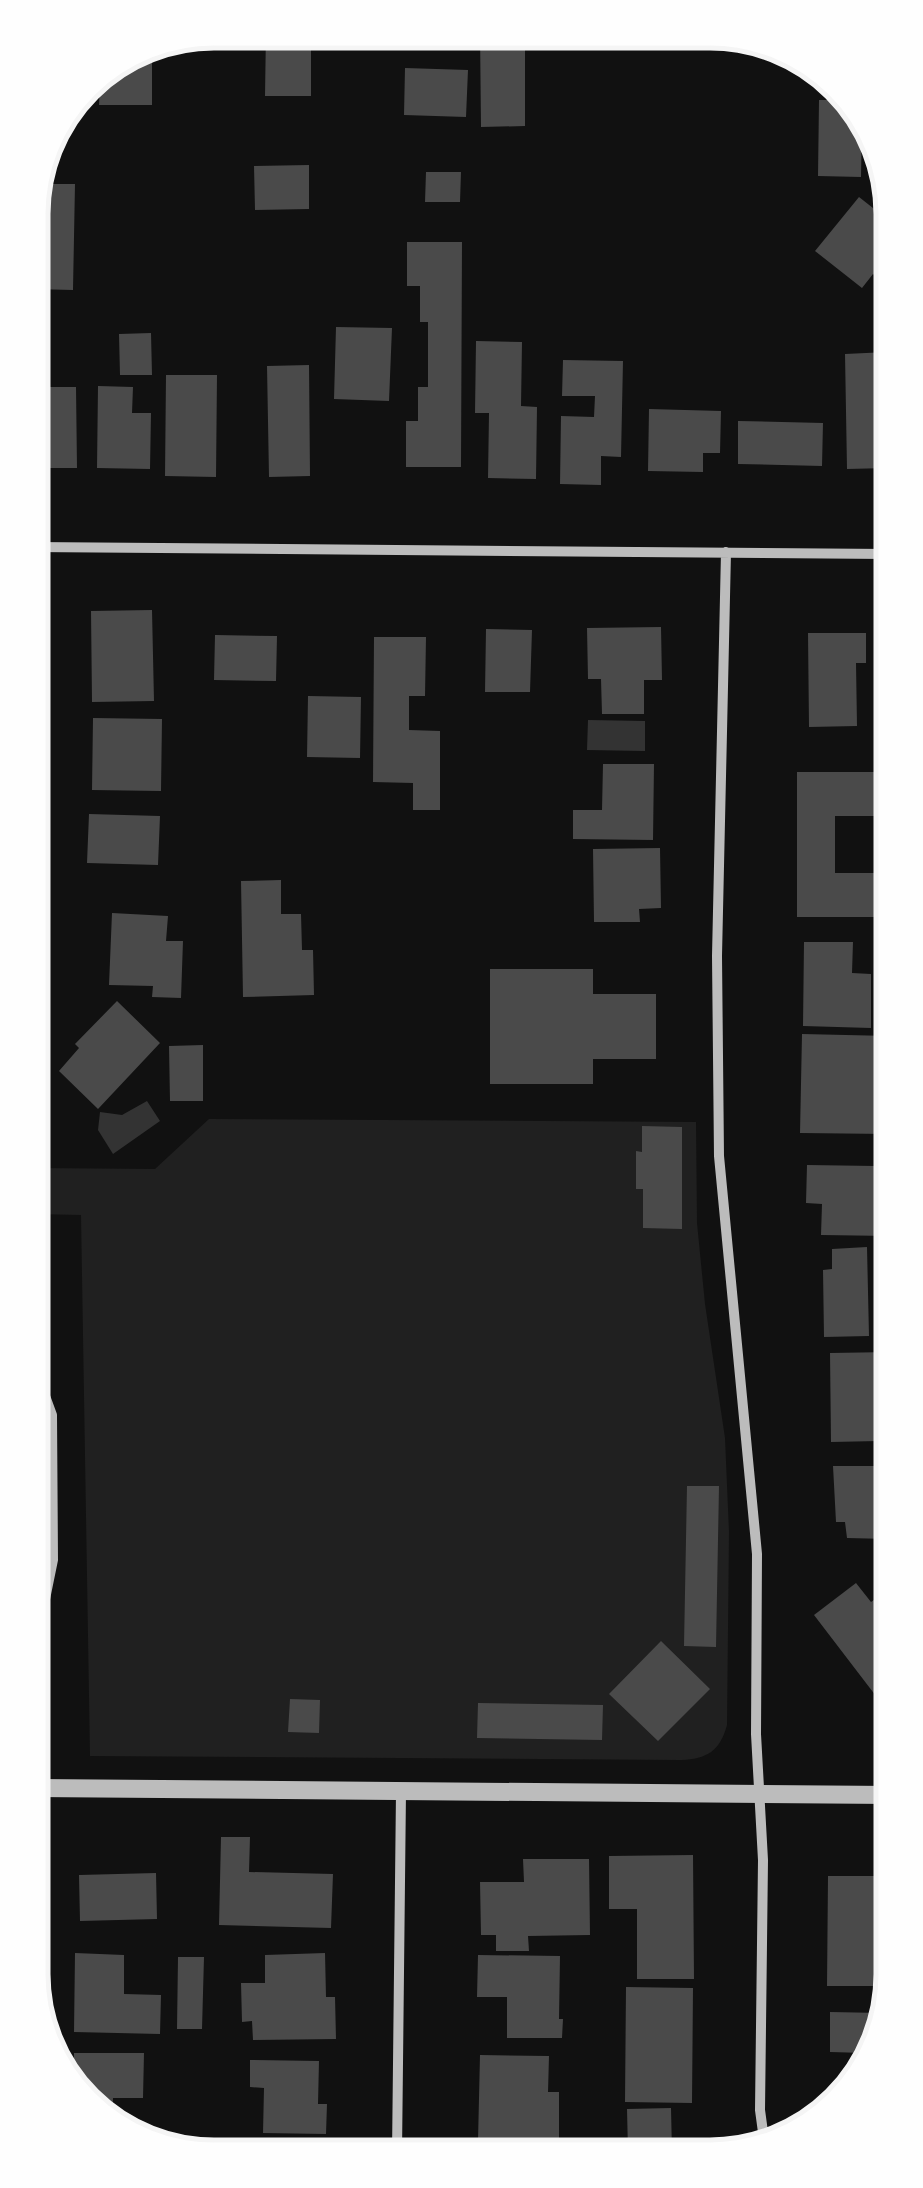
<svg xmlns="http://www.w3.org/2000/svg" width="923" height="2188" font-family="'IBM Plex Sans',sans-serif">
<rect width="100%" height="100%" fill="#111"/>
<path fill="#202020" d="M209,1119L696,1122L697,1223L705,1304L725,1438L729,1532L727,1725C720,1751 707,1759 681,1760L90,1756L81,1215L34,1214L33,1168L155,1169Z"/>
<path fill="#333" d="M588,720L645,721V751L587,750Z
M147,1101L160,1121L113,1154L98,1130L100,1112L122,1115Z"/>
<path fill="#4a4a4a" d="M266,30L311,31V96H265Z
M421,31L468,32V48L421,49Z
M480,32H525V126L481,127Z
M152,53V105H99L100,85H85L92,76Z
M405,68L468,70L466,117L404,115Z
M819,100H849L862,124L861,177L818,176Z
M309,165V209L255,210L254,166Z
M426,172H461L460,202H425Z
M35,184H75L73,290L32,289Z
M859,197L887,219V286L873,274L862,288L815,251Z
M407,242H462L461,467H406V421H418V387H428V322H420V286H407Z
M336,327L392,328L389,401L334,399Z
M151,333L152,375H120L119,334Z
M476,341L522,342L521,406L537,407L536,479L488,478L489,413H475Z
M887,352L888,468L847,469L845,354Z
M563,360L623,361L621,457L601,456V485L560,484L561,416L594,417L595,396H562Z
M309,365L310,476L269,477L267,366Z
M166,375H217L216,477L165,476Z
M98,386L133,387L132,413H151L150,469L97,468Z
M40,387H76L77,468H31V417L40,416Z
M649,409L721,411L720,453H703V472L648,471Z
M738,421L823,423L822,466L738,464Z
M152,610L154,701L92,702L91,611Z
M661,627L662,680H644V714H602L601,679H588L587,628Z
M486,629L532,630L530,692H485Z
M808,633H866V663H856L857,726L809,727Z
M215,635L277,636L276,681L214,680Z
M374,637H426L425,696H409V730L440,731V810H413V783L373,782Z
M308,696L361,697L360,758L307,757Z
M93,718L162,719L161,791L92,790Z
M603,764H654L653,840L573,839V810H602Z
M797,772H885V816H835V873H883V917H797Z
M89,814L160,816L158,865L87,863Z
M660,848L661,908L639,909L640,922H594L593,849Z
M281,880V914H301L302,950H313L314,995L243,997L241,881Z
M112,913L168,916L166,941H183L181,998L152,997L153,986L109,985Z
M804,942H853L852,973L871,974V1028L803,1026Z
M490,969H593V994H656V1059H593V1084H490Z
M117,1001L160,1043L98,1109L59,1071L79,1048L75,1044Z
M802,1034L890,1036L888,1134L800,1133Z
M203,1045V1101H170L169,1046Z
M642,1126L682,1127V1229L643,1228V1189H636V1151L642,1152Z
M807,1165L876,1166V1187H890V1236L821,1235L822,1204L806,1203Z
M867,1247L869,1336L824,1337L823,1270L832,1269V1249Z
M891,1352V1381H879V1441L831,1442L830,1353Z
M833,1466H891V1528H888V1539L847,1538L845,1522H836Z
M687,1486H719L716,1647L684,1646Z
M856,1583L871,1602L889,1589L891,1592L892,1717L814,1615Z
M661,1641L710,1689L658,1741L609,1694Z
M290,1699L320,1700L319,1733L288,1732Z
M478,1703L603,1705L602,1740L477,1738Z
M221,1837H250L249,1872L333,1874L331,1928L219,1925Z
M693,1855L694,1979H637V1909H609V1856Z
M523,1859H589L590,1935L528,1936L529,1951H496V1935H481L480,1882H524Z
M156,1873L157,1919L80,1921L79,1875Z
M828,1876H892L893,1986H827Z
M75,1953L124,1955V1994L161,1995L160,2034L74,2032Z
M325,1953L326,1997H335L336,2039L253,2040L252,2021L242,2022L241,1983H265V1955Z
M478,1955L560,1956L559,2019H563L562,2038H507V1997H477Z
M178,1957H204L202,2029H177Z
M626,1987L693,1988L692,2103L625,2102Z
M830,2012L882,2013L865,2053L830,2052Z
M74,2053H144L143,2098H113L112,2120H107L92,2112L74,2083Z
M480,2055L549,2056L548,2092H559V2142L478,2141Z
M250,2060L319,2061L318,2104H327L326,2134L263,2133L264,2088L250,2087Z
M671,2108L672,2152H628L627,2109Z
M241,2141H329V2154H241Z"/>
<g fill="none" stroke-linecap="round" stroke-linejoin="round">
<path stroke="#bcbcbc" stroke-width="8" d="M579,33L583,38L597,43H704L714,33
M34,1375L42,1385L53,1415L54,1560L44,1609L35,1636"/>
<path stroke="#bcbcbc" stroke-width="10" d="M32,547L888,554
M726,552L717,956L719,1156L757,1554L756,1734L763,1860L760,2110L765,2147
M397,2154L401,1791"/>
<path stroke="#bcbcbc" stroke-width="18" d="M35,1788L892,1795"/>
</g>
<path d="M0 0H923V2188H0ZM214 48H710A166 166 0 0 1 876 214V1974A166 166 0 0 1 710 2140H214A166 166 0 0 1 48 1974V214A166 166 0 0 1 214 48Z" fill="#fefefe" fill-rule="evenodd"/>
<path fill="none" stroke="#f5f5f5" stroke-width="5" d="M214 48H710A166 166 0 0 1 876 214V1974A166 166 0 0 1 710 2140H214A166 166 0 0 1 48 1974V214A166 166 0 0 1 214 48Z"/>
</svg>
